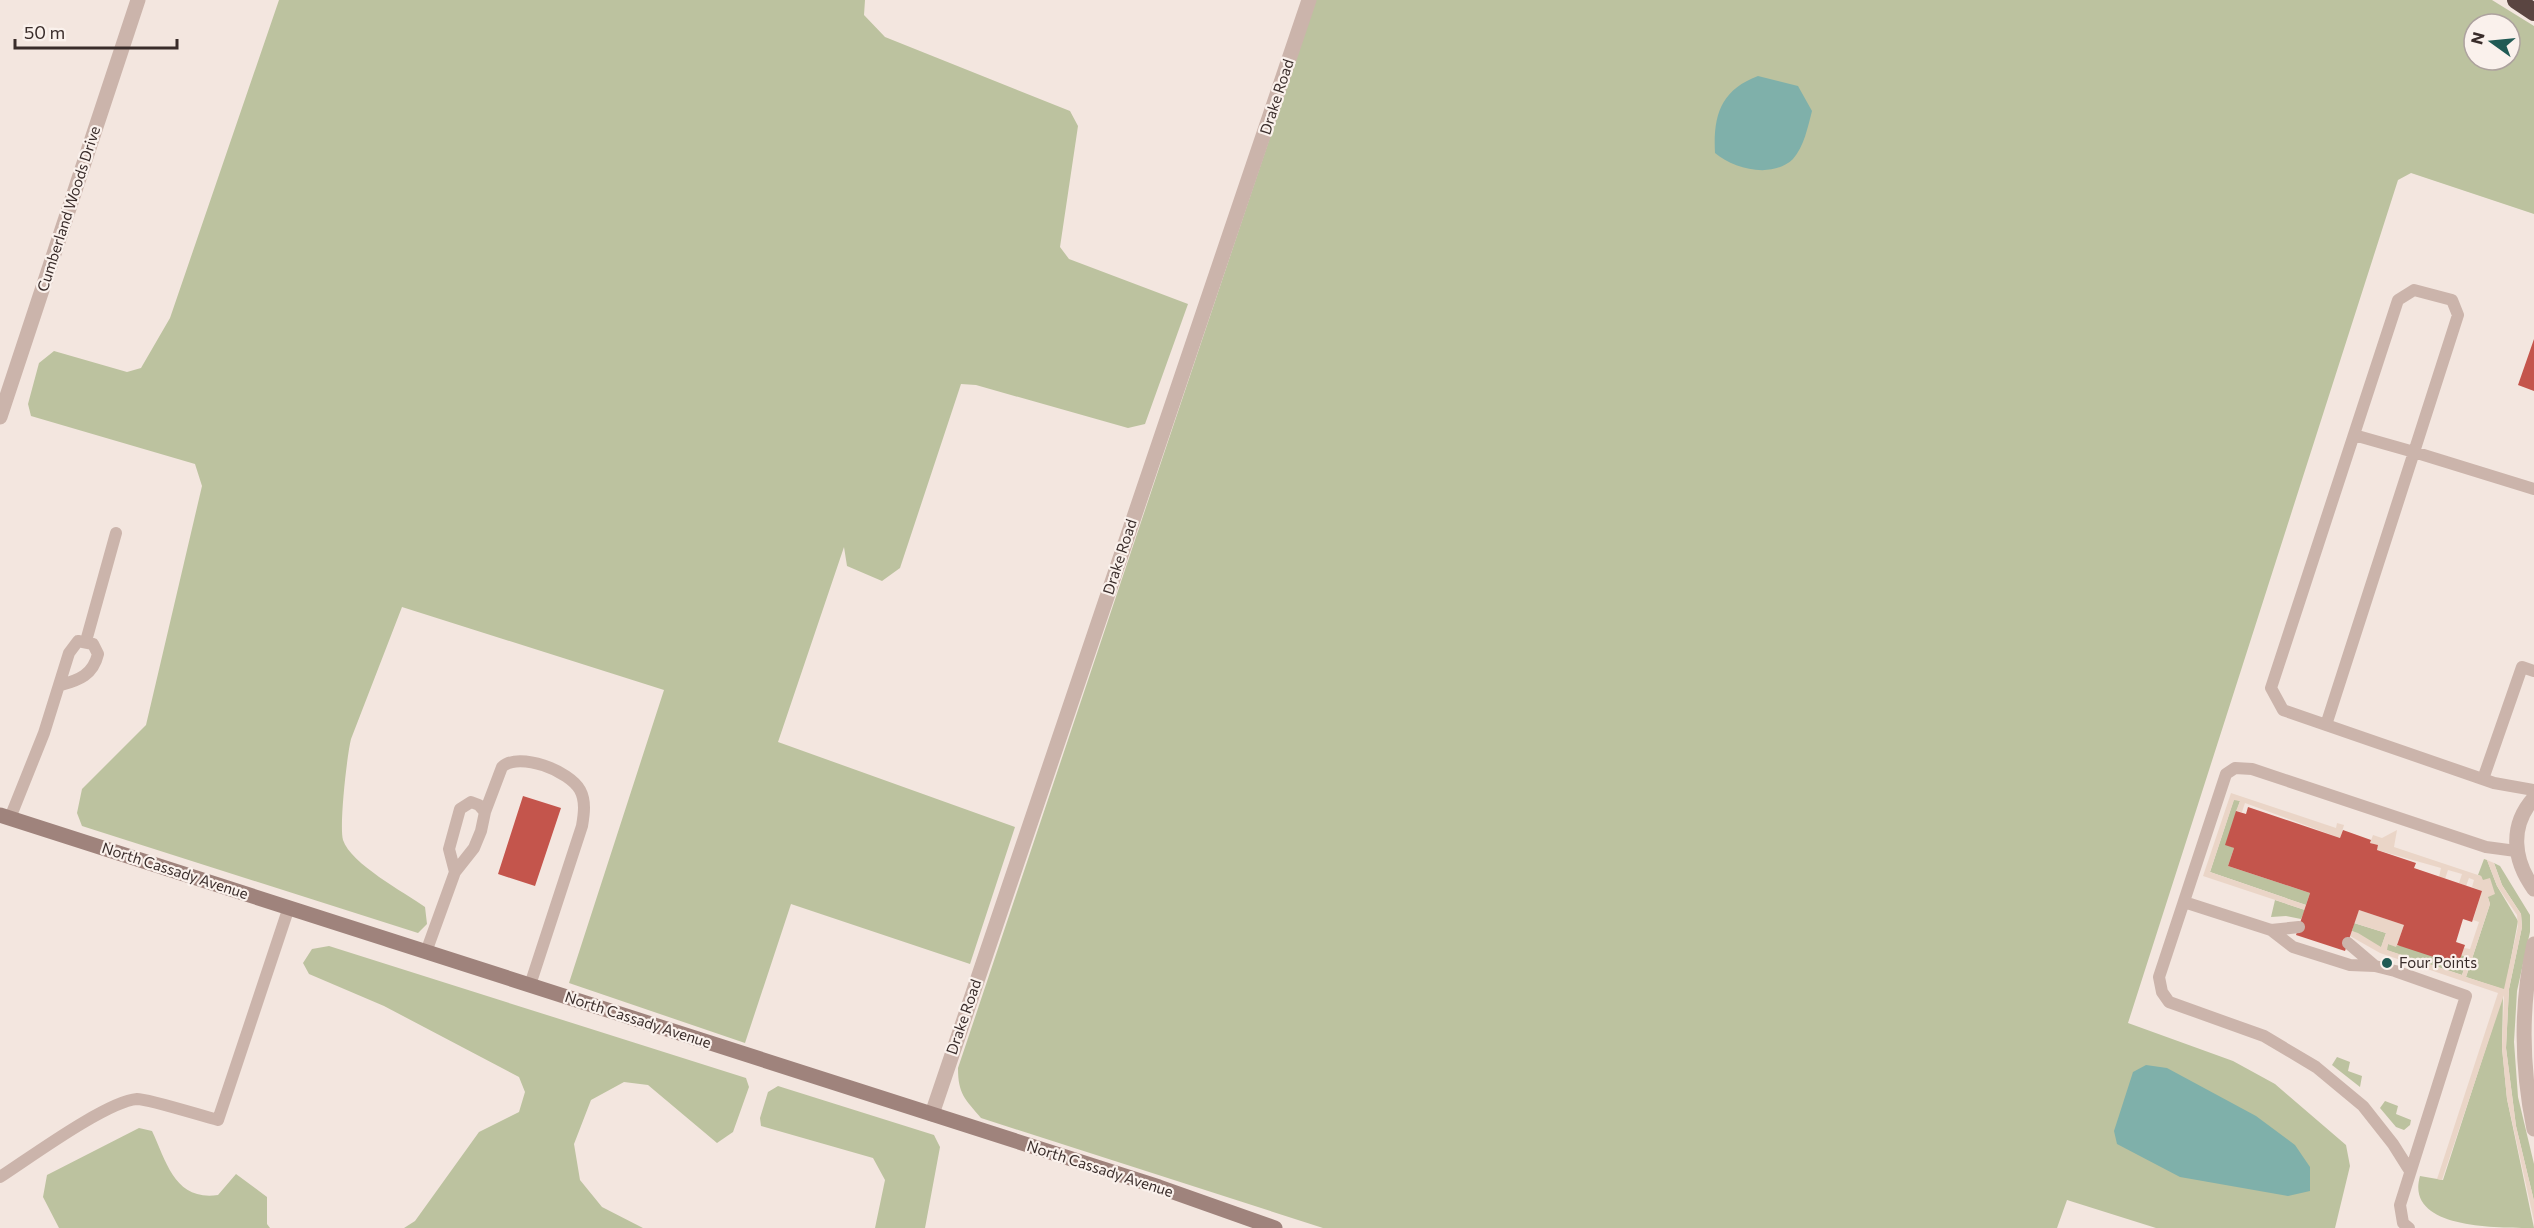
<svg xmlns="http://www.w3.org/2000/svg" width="2534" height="1228" font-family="Commissioner,sans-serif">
<rect width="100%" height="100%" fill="#f3e6df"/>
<path fill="#bcc29f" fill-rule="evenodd" d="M279,0H865L864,15L885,37L1070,111L1078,126L1060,247L1069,259L1188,304L1145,424L1128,428L976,385L961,384L900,568L882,581L847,566L844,547L778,742L1015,827L970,964L791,904L745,1043L569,983L664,690L402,607L351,739C347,755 339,826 343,840C351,864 404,892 425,907L427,924L418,933L82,826L77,813L82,789L146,725L202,486L195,464L31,416L28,404L39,363L54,351L127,372L141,368L170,318Z
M1316,0H2492L2534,26V214L2411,173L2398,180L2128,1023L2233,1061L2275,1084L2346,1145L2350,1166L2335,1228H2156L2067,1200L2057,1228H1323L981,1118C965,1099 958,1094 958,1068ZM2474,24H2510V60H2474Z
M2234,799L2240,801L2226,844L2234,848L2228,866L2310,893L2306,905L2210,872Z
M2484,859L2487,860L2497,886L2518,921L2505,990L2466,977L2490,904L2481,876L2478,875Z
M2494,863L2500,866L2530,915V932L2517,991L2514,1042L2518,1097L2534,1164V1201L2516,1126L2506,1048L2509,989L2522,927L2521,914L2502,885Z
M2275,900L2305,910L2301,919L2286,916L2271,917Z
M2354,923L2386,933L2381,948L2352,931Z
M2388,944L2461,955L2468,957L2462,975L2386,950Z
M329,946L746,1078L749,1087L733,1132L717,1143L648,1085L624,1082L591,1100L574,1144L580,1180L602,1207L643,1228H404L415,1221L479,1132L519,1112L525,1092L519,1077L384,1006L309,974L303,963L312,949Z
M2503,995L2502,1048L2507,1099L2534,1228C2491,1228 2405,1228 2420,1176L2443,1180Z
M2337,1057L2350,1062L2348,1071L2362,1076L2360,1087L2332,1065Z
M778,1086L934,1135L940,1147L925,1228H875L885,1180L873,1158L761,1126L760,1118L768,1092Z
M2385,1101L2398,1106L2396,1114L2411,1120L2410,1125L2404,1130L2396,1127L2380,1108Z
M139,1128L152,1131C167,1163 175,1201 218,1195L236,1174L267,1197V1224L270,1228H59L43,1197L47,1175Z"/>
<path fill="#ead5c7" d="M2231,793L2336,828L2337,823L2344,825L2340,838L2245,803L2242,812L2236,811L2240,801L2234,800L2210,872L2306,905L2305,910L2203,876Z
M2397,830L2394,847L2481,876L2483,880L2490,878L2495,894L2488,897L2490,904L2466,977L2504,989L2518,926L2517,915L2497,886L2487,860L2494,863L2502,885L2521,914L2522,927L2509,989L2506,1048L2516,1126L2534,1201V1221L2507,1099L2502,1048L2504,995L2442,1180L2437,1179L2498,993L2380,953L2350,936L2352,931L2358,933L2381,947L2386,933L2354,923L2359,910L2404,925L2396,947L2388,944L2387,950L2462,975L2468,957L2461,955L2464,948L2470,949L2479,922L2473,920L2482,891L2472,887L2474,880L2469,878L2466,886L2459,883L2462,874L2448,870L2445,879L2439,877L2441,868L2377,850L2378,845L2370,843L2373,835L2382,838Z"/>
<path fill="#7fb0aa" d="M1758,76L1798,86L1812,111C1808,126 1804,147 1793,159C1772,179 1734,169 1715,153C1713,115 1721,90 1758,76Z
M2146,1065L2167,1068L2256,1116L2295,1145L2310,1167V1191L2288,1196L2180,1177L2117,1144L2114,1131L2133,1072Z"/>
<path fill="#c4554c" d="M2534,339V391L2518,385Z
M523,796L561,808L535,886L498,874Z
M2248,807L2340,838L2343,830L2371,840L2370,843L2378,845L2377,850L2416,863L2414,868L2482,891L2472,922L2463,919L2456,942L2465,945L2458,965L2397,945L2404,925L2359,910L2345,951L2296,935L2310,893L2228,866L2234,848L2225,845L2236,811L2246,814Z"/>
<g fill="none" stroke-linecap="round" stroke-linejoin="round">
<path stroke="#cbb4ab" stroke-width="12" d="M2534,489L2414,452L2458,315L2452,300L2414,290L2398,300L2271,688L2283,710L2494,783L2534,790
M86,641L116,533
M2326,725L2414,452L2354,435
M2483,779L2522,667L2534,671
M10,818L44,733L69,653L78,641L93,644L98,654C93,675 79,680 61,685
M455,872L449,849L460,809L471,802L479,805L485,812
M2184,902L2271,930L2293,947L2350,965L2375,966L2395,971L2466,996L2400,1205L2403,1223L2409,1228
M2271,930L2299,927
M2348,943L2375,966
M426,952L455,872L474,848L481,831L485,812L502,767C519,751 570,771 580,790C586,801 584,814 582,826L530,985
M2410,1171L2393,1144L2363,1106L2316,1067L2264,1036L2169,1002L2162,992L2159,977L2226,774L2235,768L2252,769L2486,847L2516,851
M0,1177C28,1159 107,1101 137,1099C149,1099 202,1116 218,1120L289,907"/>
<path stroke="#cbb4ab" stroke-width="15" d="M0,417L138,0
M2534,798C2509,826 2513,860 2534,889
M2534,944C2520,1007 2521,1066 2534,1129
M932,1114L1309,0"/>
<path stroke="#9f837c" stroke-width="15" d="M0,815L1159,1187L1275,1228"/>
<path stroke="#5a4541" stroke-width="18" d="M2516,0L2534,12"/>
</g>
<circle fill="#205a54" stroke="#faf1ec" stroke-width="2" cx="2387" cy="963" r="6"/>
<g text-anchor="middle" stroke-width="4.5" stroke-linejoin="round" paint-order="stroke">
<g font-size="15" fill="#392c2a" stroke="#faf1ec">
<text transform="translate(1277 97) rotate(-72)" y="5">Drake Road</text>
<text transform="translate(69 209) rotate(-72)" y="5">Cumberland Woods Drive</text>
<text transform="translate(1120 557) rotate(-72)" y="5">Drake Road</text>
<text transform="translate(175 871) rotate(18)" y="5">North Cassady Avenue</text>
<text transform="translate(964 1017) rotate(-71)" y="5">Drake Road</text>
<text transform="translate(638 1020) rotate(18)" y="5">North Cassady Avenue</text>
<text transform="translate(1100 1169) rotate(18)" y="5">North Cassady Avenue</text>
</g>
<g font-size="15" fill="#392c2a" stroke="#faf1ec" text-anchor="start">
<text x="2399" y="968">Four Points</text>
</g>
</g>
<g transform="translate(2492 42) rotate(285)"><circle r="28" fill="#faf1ec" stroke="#ada29e" stroke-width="1.5"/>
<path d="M0-4.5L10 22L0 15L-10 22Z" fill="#205a54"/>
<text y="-9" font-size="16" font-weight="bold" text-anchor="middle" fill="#392c2a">N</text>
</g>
<path d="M15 39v9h162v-9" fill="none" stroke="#392c2a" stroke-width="3"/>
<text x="24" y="39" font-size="18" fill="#392c2a" stroke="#faf1ec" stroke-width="4.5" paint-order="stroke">50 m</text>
</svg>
